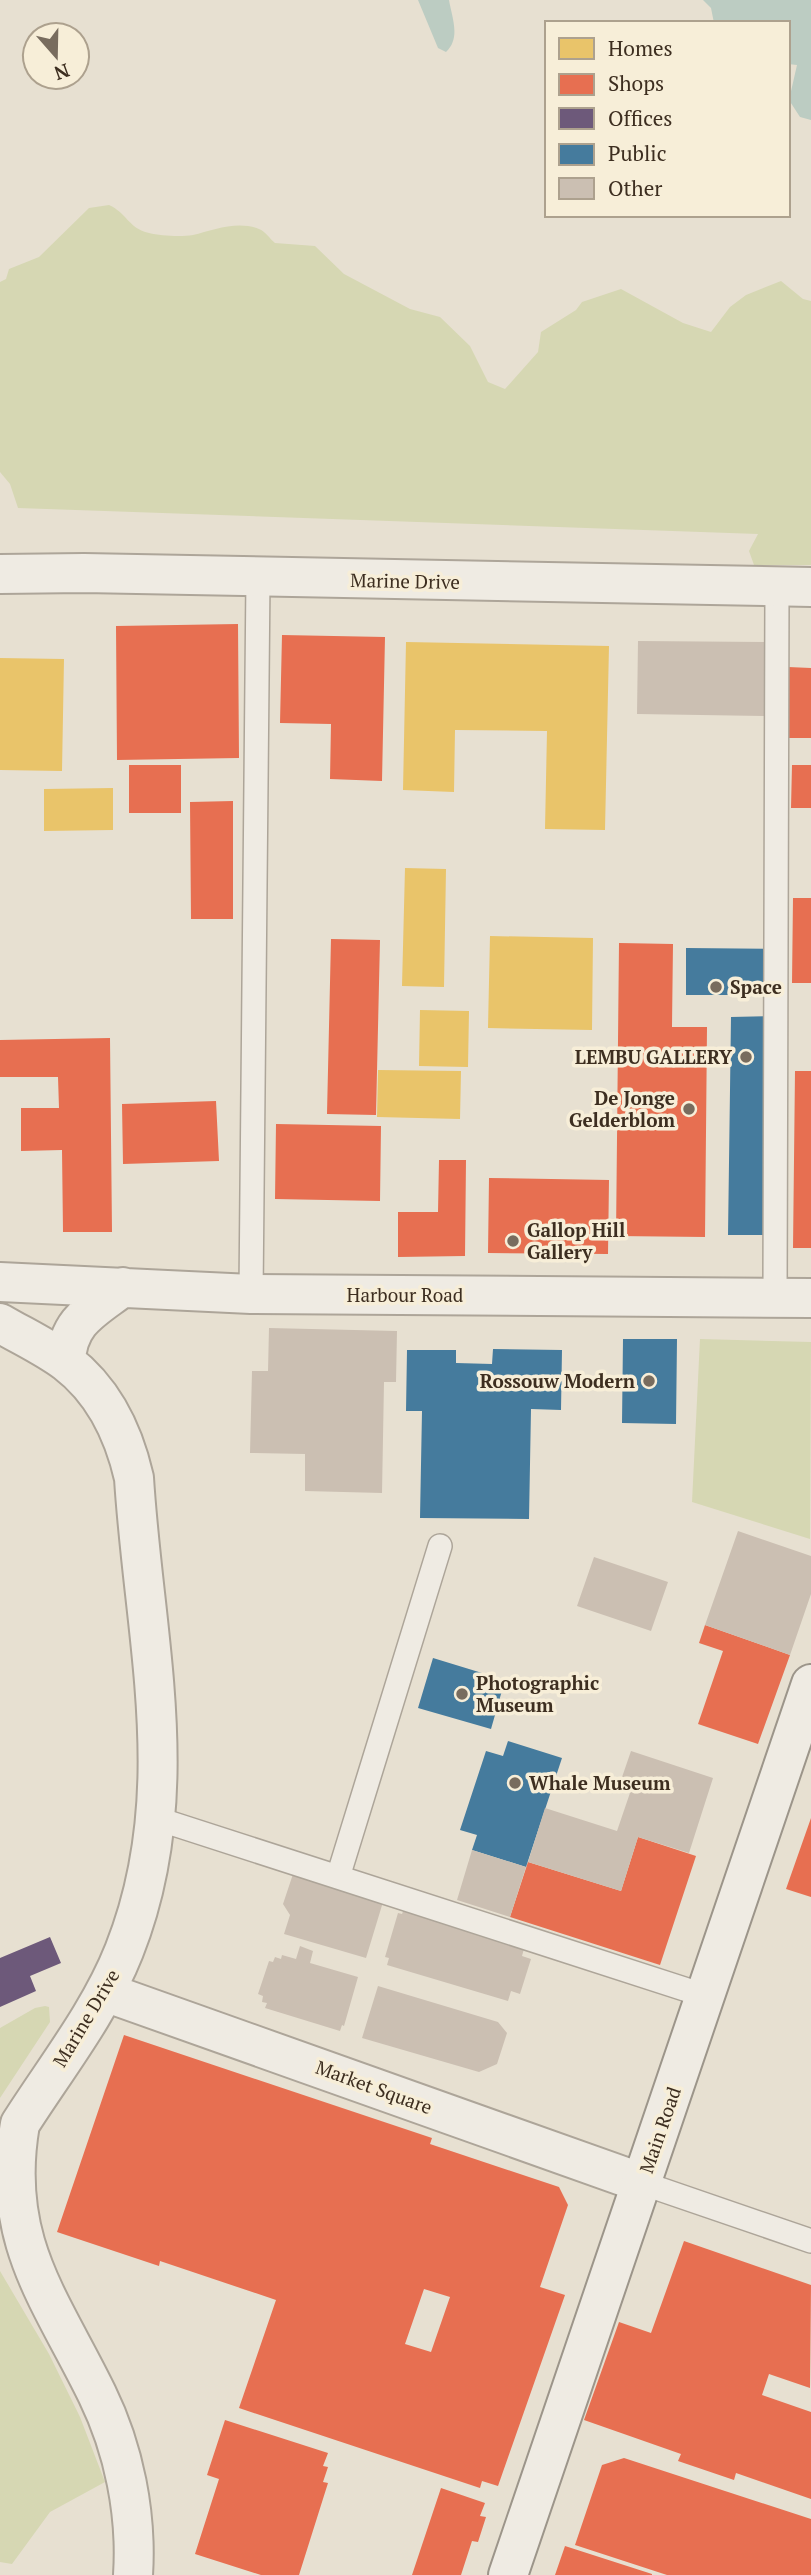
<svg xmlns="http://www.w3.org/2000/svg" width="811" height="2575" font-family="'PT Serif',serif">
<rect width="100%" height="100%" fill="#e7e0d1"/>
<path fill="#d6d7b3" d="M109,205C127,213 128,228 149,233C161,236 181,237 193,235C213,230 238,220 259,229C265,231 270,239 275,243L315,246L344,274L410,309L440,317L470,346L488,382L505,389L538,352L541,332L576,310L582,302L621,289L683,323L711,332L730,307L746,295L781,281L803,299L811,301V565H754L749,551L758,534L18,508L10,484L0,472V282L6,279L9,269L39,257L89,208Z
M700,1339L811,1342L810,1539L692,1502Z
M45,2006L49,2007L50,2022L0,2098V2028L35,2008Z
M0,2271L49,2354L80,2417L105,2482L50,2512L12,2564L0,2562Z"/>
<path fill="#bcccc2" d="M418,0H449C452,18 461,38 446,52L438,48Z
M703,0H811V120L800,117L789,100L797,65L788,64V23H714L711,8Z"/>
<path fill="#e9c46a" d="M406,642L609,646L605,830L545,829L547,731L455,730L454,792L403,790Z
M0,658L64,659L62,771L0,770Z
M113,788V830L44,831V789Z
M405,868L446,869L444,987L402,986Z
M490,936L593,938L592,1030L488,1028Z
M420,1010L469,1011L468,1067L419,1066Z
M378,1070L461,1071L460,1119L377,1117Z"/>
<path fill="#e76f51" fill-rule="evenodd" d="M238,624L239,758L117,760L116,626Z
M282,635L385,637L382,781L330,779L331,724L280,723Z
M788,667L811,668V738H787Z
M129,765H181V813H129Z
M792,765H811V808H791Z
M233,801V919H191L190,802Z
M793,898H811V983H792Z
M331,939L380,940L376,1115L327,1114Z
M619,943L673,944L672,1027H707L705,1237L616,1236Z
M110,1038L112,1232H63L62,1150L21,1151V1108H59L58,1077H0V1040Z
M795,1071H811V1248H793Z
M216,1101L219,1161L123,1164L122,1104Z
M276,1124L381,1126L380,1201L275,1199Z
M439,1160H466L465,1256L398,1257V1212H438Z
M489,1178L609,1180L608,1254L488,1253Z
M705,1625L790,1655L758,1744L698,1724L723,1651L699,1643Z
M811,1818V1897L786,1889Z
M638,1837L696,1856L660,1965L510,1917L528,1862L621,1891Z
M124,2035L432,2138L430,2144L559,2187L568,2205L540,2287L565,2295L498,2486L482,2481L480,2488L239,2408L276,2300L160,2261L159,2266L57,2232ZM424,2289L450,2297L431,2352L405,2344Z
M684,2241L811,2285L810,2388L769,2374L762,2395L811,2412V2499L736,2473L734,2480L678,2461L681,2454L584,2420L619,2322L651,2333Z
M225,2420L328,2453L323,2466L328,2467L323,2482L328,2483L299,2575H261L195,2554L219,2479L207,2475Z
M624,2458L811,2519V2575H667L575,2545L602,2465Z
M441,2488L485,2503L480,2516L486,2517L478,2542L472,2541L461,2575H412Z
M565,2546L652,2574V2575H555Z"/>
<path fill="#6d597a" d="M50,1937L61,1963L30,1976L36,1991L0,2007V1958Z"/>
<path fill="#457b9d" d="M686,948L776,949L775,995H686Z
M772,1016L771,1235H728L731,1017Z
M623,1339H677L676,1424L622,1423Z
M493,1349L562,1350L561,1410L531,1409L529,1519L420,1518L422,1411H406L407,1350H456V1363L492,1364Z
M433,1658L505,1680L491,1729L418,1708Z
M508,1741L562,1758L526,1867L472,1850L477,1835L460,1830L486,1751L503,1756Z"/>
<path fill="#cbbfb2" d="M638,641L765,642L764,716L637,714Z
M269,1328L397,1331L396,1382H384L382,1493L305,1491V1454L250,1453L252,1371H268Z
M738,1531L811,1556V1594L790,1655L705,1625Z
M594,1557L668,1582L651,1631L577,1606Z
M631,1751L713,1778L689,1853L638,1837L621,1891L528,1862L545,1808L617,1831L632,1787L620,1783Z
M472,1850L526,1867L510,1917L457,1900Z
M294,1871L326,1880L325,1885L383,1902L366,1958L284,1934L290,1915L283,1904Z
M404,1909L525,1945L522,1956L531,1959L520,1994L511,1991L508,2001L387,1965L389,1958L385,1957L398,1913L402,1914Z
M300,1946L313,1951L310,1963L358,1977L344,2026L342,2025L340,2031L265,2008L267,2003L262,2002L263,1996L258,1994L269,1961L273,1962L275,1957L281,1959L282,1955L296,1959Z
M378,1986L498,2022L507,2033L497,2064L479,2072L362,2038Z"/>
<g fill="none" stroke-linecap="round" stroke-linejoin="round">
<defs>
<path id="lane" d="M251,1294L258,578
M775,1298L777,588
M155,1818L706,1996
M338,1877L440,1546
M642,2183L811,2241"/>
<path id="street" d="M0,574L84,573L811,587
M0,1282L251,1294L811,1298
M0,1323C22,1336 46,1347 66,1362C104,1391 124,1434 134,1478C144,1640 187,1793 124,1951C100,2012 55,2069 20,2124C0,2240 50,2298 97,2394C124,2449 137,2514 133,2575
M66,1362C67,1321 93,1310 123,1287
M105,1992L642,2183"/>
<path id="secondary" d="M508,2575L811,1684"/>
</defs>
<use href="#lane" stroke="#ada599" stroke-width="26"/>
<use href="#street" stroke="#ada599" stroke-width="42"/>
<use href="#secondary" stroke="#9c958a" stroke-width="42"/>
<use href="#lane" stroke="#efebe3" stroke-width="23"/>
<use href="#street" stroke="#efebe3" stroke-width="38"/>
<use href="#secondary" stroke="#efebe3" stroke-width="38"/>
</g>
<g fill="#786c5e" stroke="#f7eed8" stroke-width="2.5">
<circle cx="716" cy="987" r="7"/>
<circle cx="746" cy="1057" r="7"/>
<circle cx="689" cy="1109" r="7"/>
<circle cx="513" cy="1241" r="7"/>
<circle cx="649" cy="1381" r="7"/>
<circle cx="462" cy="1694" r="7"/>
<circle cx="515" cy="1783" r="7"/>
</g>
<g text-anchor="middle" stroke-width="7" stroke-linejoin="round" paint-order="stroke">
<g font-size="19" fill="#3d2e20" stroke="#f7eed8">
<text transform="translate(405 581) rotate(1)" y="7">Marine Drive</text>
<text x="405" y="1302">Harbour Road</text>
<text transform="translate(86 2018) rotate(-59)" y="7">Marine Drive</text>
<text transform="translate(374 2087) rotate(20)" y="7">Market Square</text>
<text transform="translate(660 2130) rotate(-71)" y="7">Main Road</text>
</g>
<g font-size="19" font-weight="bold" fill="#3d2e20" stroke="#f7eed8" text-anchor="start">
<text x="730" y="994">Space</text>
<text x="732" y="1064" text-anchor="end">LEMBU GALLERY</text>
<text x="675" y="1105" text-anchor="end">De Jonge<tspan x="675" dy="22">Gelderblom</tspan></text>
<text x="527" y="1237">Gallop Hill<tspan x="527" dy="22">Gallery</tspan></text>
<text x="635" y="1388" text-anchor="end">Rossouw Modern</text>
<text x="476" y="1690">Photographic<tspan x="476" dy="22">Museum</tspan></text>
<text x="529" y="1790">Whale Museum</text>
</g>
</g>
<rect x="545" y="21" width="245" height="196" fill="#f7eed8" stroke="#ada18e" stroke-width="2"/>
<rect x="559" y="38" width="35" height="21" fill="#e9c46a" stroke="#ada18e" stroke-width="2"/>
<text x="608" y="56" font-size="21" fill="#3d2e20">Homes</text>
<rect x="559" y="74" width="35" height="21" fill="#e76f51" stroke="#ada18e" stroke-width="2"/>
<text x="608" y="91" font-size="21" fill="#3d2e20">Shops</text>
<rect x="559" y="108" width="35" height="21" fill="#6d597a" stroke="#ada18e" stroke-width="2"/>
<text x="608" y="126" font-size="21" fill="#3d2e20">Offices</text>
<rect x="559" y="144" width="35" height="21" fill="#457b9d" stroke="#ada18e" stroke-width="2"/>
<text x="608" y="161" font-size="21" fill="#3d2e20">Public</text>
<rect x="559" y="178" width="35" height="21" fill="#cbbfb2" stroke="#ada18e" stroke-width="2"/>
<text x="608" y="196" font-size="21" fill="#3d2e20">Other</text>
<g transform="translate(56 56) rotate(160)"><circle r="33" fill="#f7eed8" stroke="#ada18e" stroke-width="2"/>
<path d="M0-5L12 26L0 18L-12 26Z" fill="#786c5e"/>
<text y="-10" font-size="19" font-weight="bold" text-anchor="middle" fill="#3d2e20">N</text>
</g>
</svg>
